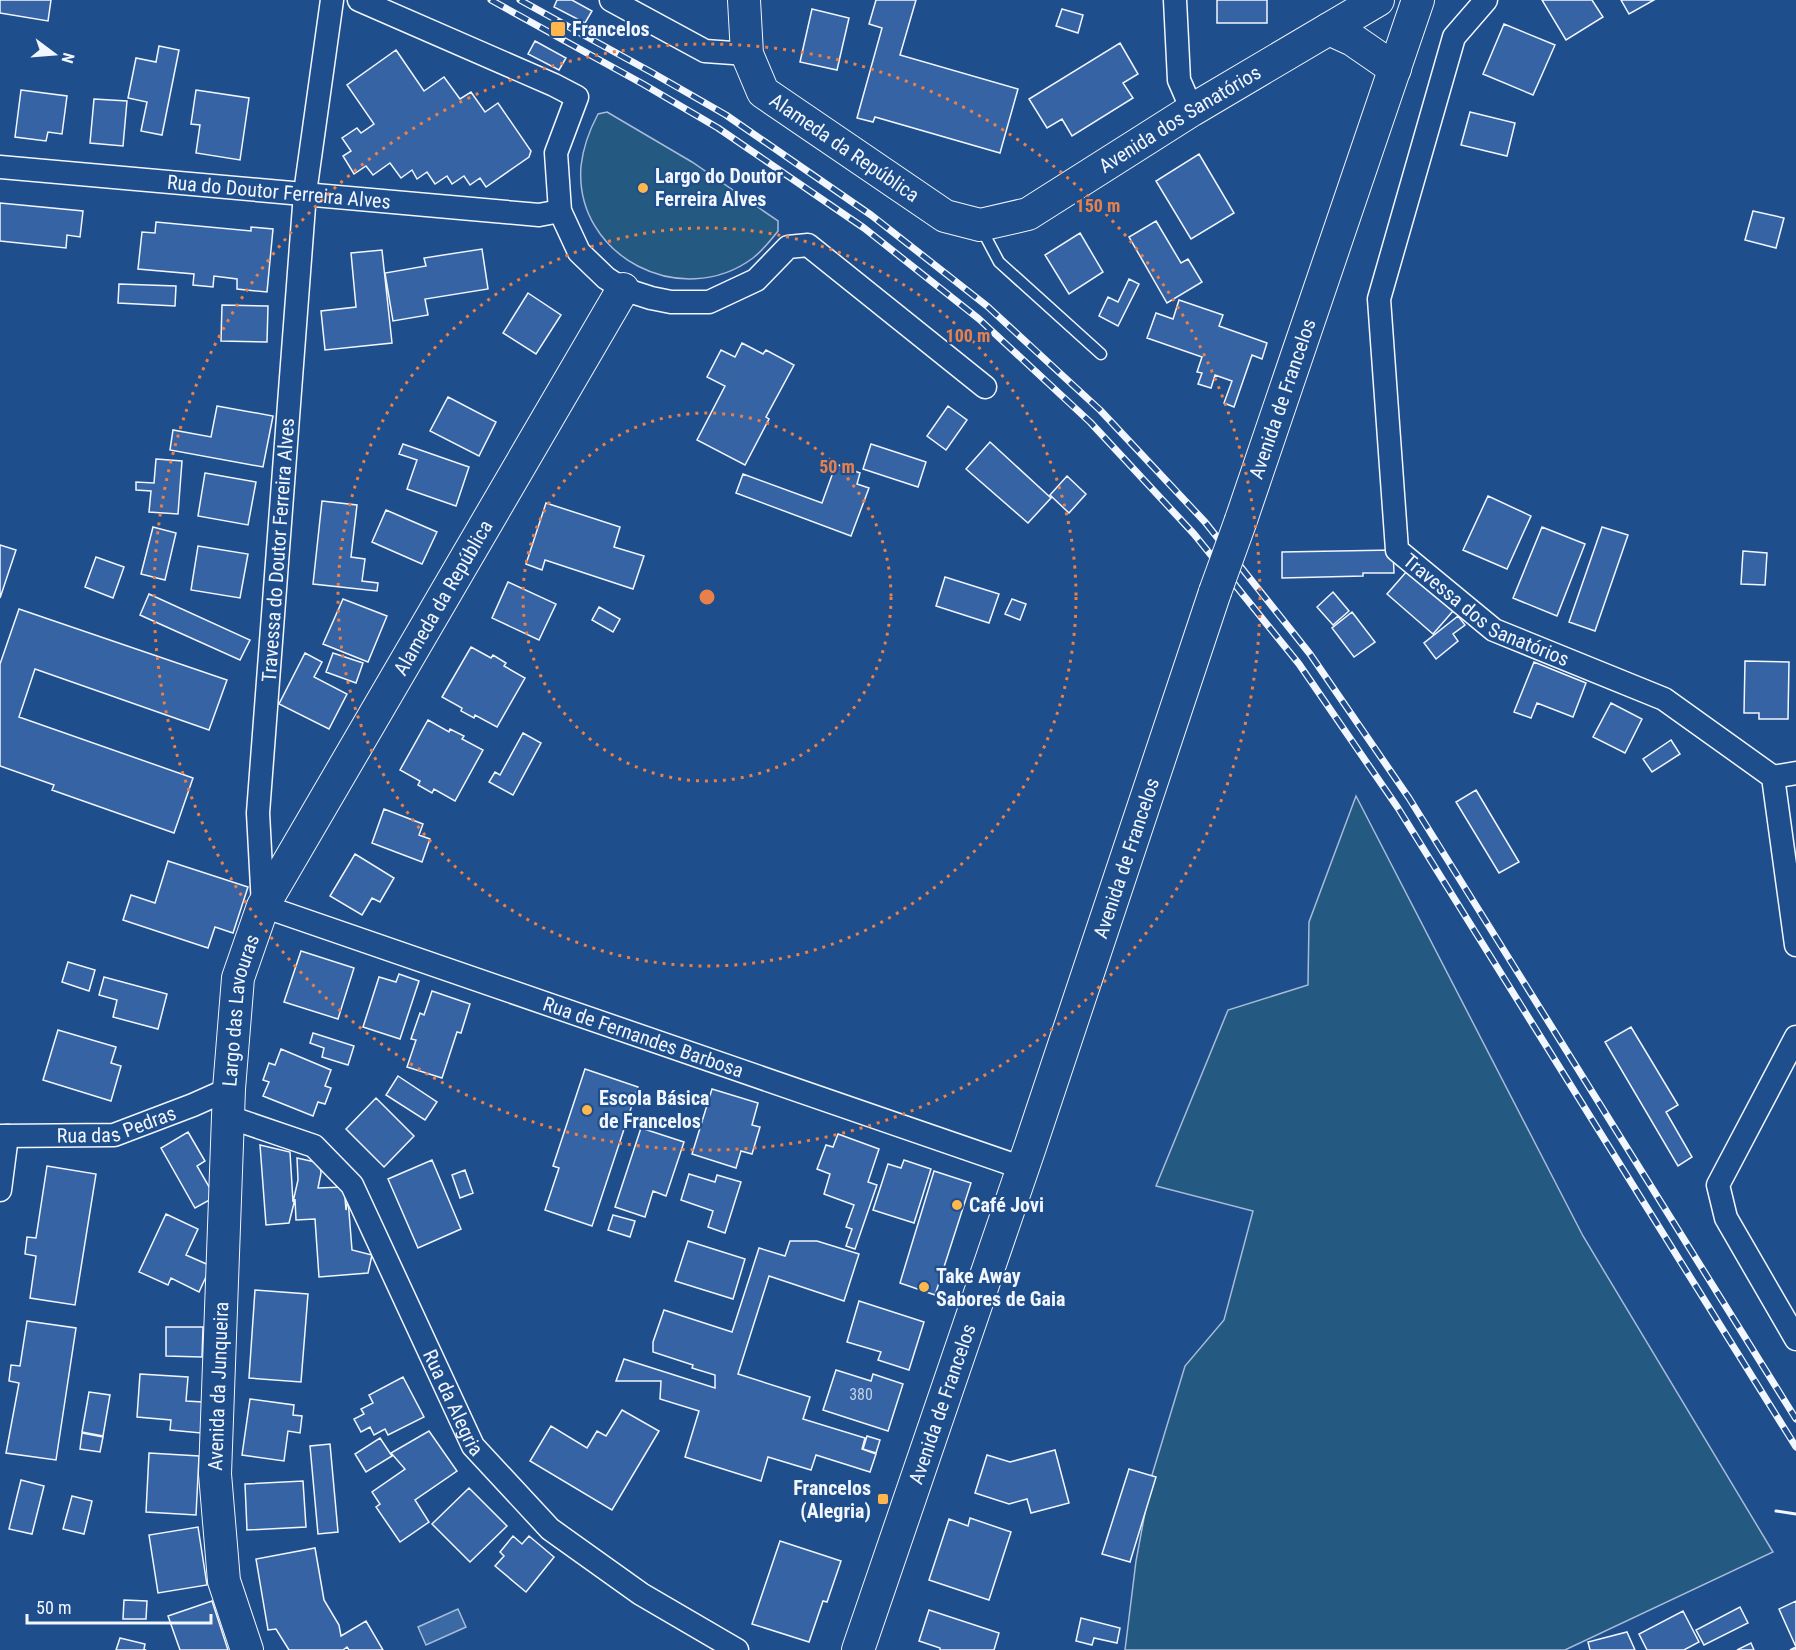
<svg xmlns="http://www.w3.org/2000/svg" width="1796" height="1650" font-family="'Roboto Condensed',sans-serif">
<rect width="100%" height="100%" fill="#1f4e8c"/>
<path fill="#245a82" stroke="#a8bbd7" stroke-width="1.5" d="M607,112L692,162L778,221V231C771,240 763,250 753,258C682,311 574,257 581,166C583,147 589,131 598,114Z
M1356,796L1583,1236L1773,1552L1565,1650H1125L1136,1561L1152,1475L1185,1366L1224,1320L1253,1211L1156,1186L1228,1010L1308,985L1309,922Z"/>
<path fill="#3b69a3" stroke="#a8bbd7" stroke-width="1.5" d="M458,1609L466,1627L426,1645L418,1627Z"/>
<path fill="#3563a3" stroke="#f2f6ff" stroke-width="1.5" d="M0,0H51L48,21L0,13Z
M557,0H572L592,11L585,23L554,7Z
M876,0H916L900,55L1018,89L1000,153L875,117L873,122L857,118L882,28L869,24Z
M1217,0H1267V23H1217Z
M1542,0H1592L1603,17L1566,40Z
M1621,0H1654L1629,14Z
M812,9L849,18L837,70L800,62Z
M1062,9L1083,15L1078,33L1056,26Z
M1504,24L1555,45L1533,95L1483,74Z
M535,41L566,58L559,70L528,54Z
M1120,43L1138,74L1123,83L1133,98L1072,136L1062,119L1047,128L1029,99Z
M159,46L179,50L162,135L141,131L147,102L128,98L136,58L156,62Z
M396,50L424,91L444,77L460,99L471,92L485,112L498,103L531,151L529,157L486,187L480,178L470,185L464,176L452,184L447,176L435,184L427,172L417,179L412,170L401,178L390,163L373,175L366,166L354,174L343,156L351,151L342,138L357,128L361,133L374,124L347,85Z
M21,90L67,96L62,134L48,132L46,141L15,137Z
M196,90L249,98L240,160L196,153L200,125L191,124Z
M94,99L127,101L123,146L90,143Z
M1470,112L1515,123L1507,156L1461,145Z
M1199,154L1234,213L1191,239L1156,181Z
M0,203L83,211L80,237L67,235L66,248L0,241Z
M1753,211L1784,218L1776,248L1745,240Z
M1156,221L1181,263L1188,259L1202,282L1167,303L1129,237Z
M156,222L251,231V227L273,229L267,292L237,289V279L214,276L213,287L193,285L194,274L138,269L142,232L155,233Z
M1080,233L1103,272L1069,294L1045,255Z
M482,249L488,289L425,299L428,315L393,321L385,273L426,266L424,258Z
M382,250L392,343L325,350L321,311L356,307L351,253Z
M1129,279L1139,284L1118,326L1099,316L1108,297L1118,302Z
M119,284L176,286L175,306L118,303Z
M528,293L561,315L536,354L503,333Z
M1179,300L1223,315L1219,326L1267,343L1262,359L1252,355L1234,407L1224,403L1232,381L1215,375L1211,388L1198,384L1202,373L1197,372L1202,357L1147,338L1156,313L1173,319Z
M222,305L268,306L267,342L221,341Z
M742,343L763,354L766,350L794,365L766,417L769,419L745,465L697,440L725,386L707,377L721,350L735,357Z
M448,397L496,422L479,456L430,431Z
M217,406L273,416L263,467L170,450L173,430L211,437Z
M948,406L967,420L946,450L927,436Z
M990,442L1051,498L1028,523L966,469Z
M403,444L469,467L456,506L407,489L417,460L399,454Z
M871,444L926,462L918,487L863,469Z
M156,459L182,461L178,514L149,512L151,491L136,490V482L154,483Z
M836,464L860,473L857,484L869,488L851,536L736,493L743,474L822,503Z
M205,473L256,482L248,525L198,516Z
M1067,476L1086,494L1069,513L1050,495Z
M1488,496L1531,516L1507,569L1463,550Z
M322,501L357,505L351,557L365,559L362,581L378,583L377,591L313,584Z
M546,503L620,527L614,547L644,556L633,589L545,560L542,570L526,564Z
M386,510L437,532L422,564L372,542Z
M153,527L176,533L165,580L141,574Z
M1542,527L1585,544L1557,616L1513,598Z
M1602,527L1628,535L1595,631L1569,622Z
M0,545L16,550L0,598Z
M198,546L248,554L240,598L191,590Z
M1393,550L1394,573H1363V576L1282,578V552Z
M1743,551L1767,553L1765,585L1741,584Z
M96,557L124,567L113,598L85,587Z
M1407,571L1453,611L1433,634L1387,594Z
M945,577L999,594L989,623L936,606Z
M508,582L556,604L539,640L492,618Z
M1333,592L1349,611L1333,625L1317,607Z
M149,594L250,640L240,660L140,615Z
M343,599L387,616L368,662L323,644Z
M1012,599L1026,604L1020,620L1005,614Z
M599,607L620,619L613,632L592,620Z
M19,609L227,680L209,730L35,669L19,717L193,778L174,833L52,790L54,785L0,766V664Z
M1352,612L1375,642L1354,657L1332,628Z
M1458,616L1465,625L1453,634L1458,641L1436,659L1424,643Z
M471,647L491,658L493,655L506,663L504,666L525,678L497,727L475,715L474,718L461,711L462,708L442,697Z
M305,653L322,662L314,677L347,694L329,729L279,704Z
M333,653L363,663L356,683L326,672Z
M1745,661L1789,662L1788,719H1759V713H1744Z
M1534,662L1586,683L1573,717L1537,703L1531,718L1514,712Z
M1611,703L1642,719L1625,753L1593,737Z
M428,720L449,732L450,729L464,736L462,739L483,750L455,801L434,789L432,793L418,785L420,781L400,770Z
M523,733L541,743L513,795L489,782L495,772L500,775Z
M1671,740L1680,754L1652,772L1643,759Z
M1476,790L1519,862L1499,873L1456,802Z
M384,809L423,824L419,835L430,839L422,862L372,843Z
M355,854L394,878L380,902L372,898L362,915L330,896Z
M168,861L248,887L233,933L215,927L208,948L123,920L131,895L155,903Z
M301,951L354,968L338,1019L284,1002Z
M68,962L95,970L89,991L62,982Z
M399,974L419,981L400,1039L363,1027L379,977L396,982Z
M104,977L167,994L158,1029L113,1017L117,1000L99,995Z
M432,991L470,1004L461,1033L457,1032L442,1078L407,1067L416,1040L411,1039L420,1013L424,1015Z
M1631,1027L1678,1105L1666,1112L1692,1157L1678,1166L1605,1042Z
M58,1030L116,1047L111,1063L121,1066L111,1101L43,1080Z
M313,1033L354,1046L348,1065L322,1057L324,1048L310,1043Z
M281,1049L331,1070L325,1086L331,1088L325,1104L318,1102L313,1116L263,1096L269,1082L263,1080L269,1063L275,1065Z
M585,1069L638,1087L592,1226L545,1210L559,1168L553,1166Z
M398,1076L437,1102L425,1120L386,1095Z
M712,1089L758,1103L752,1125L760,1127L752,1154L741,1151L736,1168L692,1154Z
M376,1098L414,1136L384,1167L346,1129Z
M641,1128L684,1142L666,1196L653,1191L645,1217L615,1207Z
M188,1132L205,1161L197,1166L215,1197L195,1208L161,1148Z
M838,1134L879,1149L868,1182L877,1185L855,1249L846,1246L852,1229L846,1227L854,1205L824,1194L830,1174L817,1169L826,1145L833,1147Z
M260,1145L290,1152L293,1202L298,1180L297,1158L320,1163L321,1173L318,1188L344,1187L346,1210L348,1199L352,1250L372,1255L368,1273L319,1277L315,1219L296,1220L295,1199L289,1223L266,1225Z
M432,1160L461,1229L418,1248L388,1179Z
M904,1160L931,1169L914,1223L873,1210L888,1164L901,1168Z
M47,1166L96,1174L75,1305L30,1298L36,1256L25,1254L27,1237L36,1238Z
M465,1170L473,1193L460,1198L452,1175Z
M934,1171L971,1183L935,1295L900,1283Z
M689,1174L715,1182L717,1175L741,1182L725,1233L708,1227L713,1211L681,1200Z
M166,1214L198,1229L186,1255L211,1266L199,1292L171,1278L168,1285L139,1272Z
M613,1215L635,1221L630,1237L608,1230Z
M688,1241L745,1259L733,1299L675,1281Z
M790,1241H817L859,1254L844,1301L769,1276L738,1374L810,1397L803,1419L865,1438L862,1449L876,1454L870,1472L816,1455L811,1470L768,1457L761,1481L685,1457L699,1411L660,1399L661,1381H616L624,1359L715,1388V1375L692,1368L693,1365L653,1352V1342L664,1310L732,1332L759,1248L785,1256Z
M255,1290L308,1294L301,1382L249,1378Z
M859,1301L924,1322L909,1370L878,1360L881,1352L847,1342Z
M27,1321L76,1328L56,1460L6,1453L19,1383L9,1381L11,1365L20,1366Z
M166,1327H203L202,1357L166,1356Z
M836,1370L871,1381L873,1374L903,1384L888,1431L823,1410Z
M140,1374L188,1377L186,1401L203,1402L201,1433L170,1430L171,1420L137,1417Z
M403,1377L424,1417L388,1435L385,1429L374,1435L370,1427L361,1432L354,1419L364,1414L361,1409L373,1403L369,1395Z
M89,1392L110,1395L103,1436L82,1432Z
M250,1399L294,1405L293,1415L302,1416L300,1433L288,1431L284,1461L242,1455Z
M622,1410L659,1431L612,1510L530,1461L551,1426L587,1448L597,1431L606,1436Z
M429,1431L457,1471L415,1500L429,1522L400,1542L376,1507L380,1504L372,1492L405,1469L391,1453Z
M82,1433L103,1437L100,1452L80,1449Z
M867,1436L880,1440L876,1453L863,1449Z
M380,1438L392,1456L366,1472L355,1454Z
M330,1444L338,1532L318,1534L310,1446Z
M1055,1450L1069,1503L1031,1513L1027,1499L1009,1504L975,1493L987,1455L1010,1462Z
M149,1453L199,1456L196,1515L146,1512Z
M1129,1469L1156,1477L1130,1562L1102,1554Z
M21,1480L44,1486L32,1534L9,1529Z
M303,1481L306,1527L247,1530L245,1484Z
M469,1488L507,1526L470,1562L432,1524Z
M72,1496L92,1501L84,1534L63,1529Z
M970,1518L1011,1532L989,1600L929,1580L949,1519L968,1526Z
M198,1527L207,1585L158,1593L149,1535Z
M513,1536L522,1544L529,1536L554,1557L526,1592L495,1566L504,1556L500,1552Z
M780,1541L841,1561L827,1602L823,1601L809,1642L752,1624Z
M315,1548L324,1600L339,1625L341,1636L366,1621L383,1650H349L347,1647L343,1650H289L276,1629L268,1630L256,1559Z
M124,1600L147,1601L146,1619H123Z
M212,1601L228,1650H180L168,1616Z
M1796,1601V1650H1790L1796,1647L1779,1609Z
M1740,1607L1748,1623L1704,1645L1696,1630Z
M929,1610L999,1633L994,1650H940V1648L919,1641Z
M1683,1611L1699,1642L1684,1650H1647L1639,1634Z
M1081,1618L1120,1628L1117,1643L1094,1638L1092,1645L1076,1641Z
M1627,1632L1635,1650H1590L1588,1642Z
M120,1638L145,1644L144,1649L146,1650H116Z
M1751,1643L1754,1650H1737Z"/>
<g fill="none" stroke-linecap="round" stroke-linejoin="round">
<defs>
<path id="lane" d="M981,228L999,262L1101,354"/>
<g id="street">
<path id="s1" d="M332,0L305,193L258,813L263,906L1023,1168"/>
<path d="M359,0L554,85L577,97L556,153L560,211L579,252L606,278L623,289L651,298L671,302H709L756,280L788,247L808,245L985,387"/>
<path d="M611,0L705,51L747,54"/>
<path d="M1175,0L1179,80L1192,110"/>
<path id="s2" d="M1486,0L1454,37L1379,299L1397,550L1494,630L1664,699L1773,777L1796,945"/>
<path id="s3" d="M0,167L539,215L560,211"/>
<path d="M1773,777L1796,773"/>
<path d="M1796,1037L1718,1185L1726,1218L1796,1339"/>
<path id="s4" d="M229,1117L314,1146L352,1185L473,1446L550,1529L641,1594L737,1650"/>
<path id="s5" d="M0,1136L114,1135L193,1105L229,1089"/>
<path d="M0,1190L7,1136"/>
</g>
<g id="secondary">
<path id="s6" d="M744,0L747,54L763,92L945,216L980,225L1028,214L1192,110L1378,0"/>
<path d="M1329,29L1353,40L1395,69"/>
<path id="s7" d="M1241,520L1418,0"/>
<path id="s8" d="M247,1650L224,1581L215,1474L229,1089L238,978L263,906L623,289"/>
<path id="s9" d="M858,1650L1030,1147L1215,592"/>
</g>
</defs>
<use href="#lane" stroke="#f2f6ff" stroke-width="13"/>
<use href="#street" stroke="#f2f6ff" stroke-width="25"/>
<use href="#secondary" stroke="#f2f6ff" stroke-width="34"/>
<use href="#lane" stroke="#1f4e8c" stroke-width="10"/>
<use href="#street" stroke="#1f4e8c" stroke-width="22"/>
<use href="#secondary" stroke="#1f4e8c" stroke-width="32"/>
<defs>
<path id="rail" d="M491,0L643,84L718,128L864,228L979,319L1090,422L1194,534L1299,664L1398,808L1796,1447
M520,0L651,72L726,115L871,215L987,306L1100,410L1205,522L1310,654L1409,798L1796,1419"/>
</defs>
<use href="#rail" stroke="#f2f6ff" stroke-width="7"/>
<use href="#rail" stroke="#1f4e8c" stroke-width="4.5" stroke-dasharray="14" stroke-linecap="butt"/>
<defs>
<path id="secondary-bridge" d="M1215,592L1241,520"/>
</defs>
<use href="#secondary-bridge" stroke="#f2f6ff" stroke-width="34" stroke-linecap="butt"/>
<use href="#secondary-bridge" stroke="#1f4e8c" stroke-width="32"/>
<path stroke="#f2f6ff" stroke-width="3" d="M1776,1511L1796,1514"/>
</g>
<g fill="none" stroke="#ea8049" stroke-width="3" stroke-dasharray="3 6">
<circle cx="707" cy="597" r="184"/>
<circle cx="707" cy="597" r="369"/>
<circle cx="707" cy="597" r="553"/>
</g>
<g fill="#ffb74d" stroke="#1f4e8c" stroke-width="2">
<rect x="550" y="21" width="16" height="16" rx="3"/>
<circle cx="643" cy="188" r="6"/>
<circle cx="587" cy="1110" r="6"/>
<circle cx="957" cy="1205" r="6"/>
<circle cx="924" cy="1287" r="6"/>
<rect x="877" y="1493" width="12" height="12" rx="3"/>
</g>
<g text-anchor="middle" stroke-width="4.5" stroke-linejoin="round" paint-order="stroke">
<g font-size="16" fill="#c3d1e8">
<text x="861" y="1400">380</text>
</g>
<g font-size="20" font-weight="bold" fill="#f2f6ff" stroke="#1f4e8c" text-anchor="start">
<text x="572" y="36">Francelos</text>
<text x="655" y="183">Largo do Doutor<tspan x="655" dy="23">Ferreira Alves</tspan></text>
<text x="599" y="1105">Escola Básica<tspan x="599" dy="23">de Francelos</tspan></text>
<text x="969" y="1212">Café Jovi</text>
<text x="936" y="1283">Take Away<tspan x="936" dy="23">Sabores de Gaia</tspan></text>
<text x="871" y="1495" text-anchor="end">Francelos<tspan x="871" dy="23">(Alegria)</tspan></text>
</g>
<g font-size="20" fill="#f2f6ff" stroke="#1f4e8c">
<text dy="7" stroke="none"><textPath href="#s6" startOffset="580">Avenida dos Sanatórios</textPath></text>
<text dy="7" stroke="none"><textPath href="#s6" startOffset="194">Alameda da República</textPath></text>
<text dy="7" stroke="none"><textPath href="#s3" startOffset="280">Rua do Doutor Ferreira Alves</textPath></text>
<text dy="7" stroke="none"><textPath href="#s7" startOffset="128">Avenida de Francelos</textPath></text>
<text transform="translate(278 550) rotate(-86)" y="7">Travessa do Doutor Ferreira Alves</text>
<text dy="7" stroke="none"><textPath href="#s8" startOffset="1110">Alameda da República</textPath></text>
<text dy="7" stroke="none"><textPath href="#s2" startOffset="682">Travessa dos Sanatórios</textPath></text>
<text dy="7" stroke="none"><textPath href="#s9" startOffset="836">Avenida de Francelos</textPath></text>
<text dy="7" stroke="none"><textPath href="#s8" startOffset="645">Largo das Lavouras</textPath></text>
<text dy="7" stroke="none"><textPath href="#s1" startOffset="1312">Rua de Fernandes Barbosa</textPath></text>
<text dy="7" stroke="none"><textPath href="#s5" startOffset="118">Rua das Pedras</textPath></text>
<text dy="7" stroke="none"><textPath href="#s8" startOffset="268">Avenida da Junqueira</textPath></text>
<text dy="7" stroke="none"><textPath href="#s4" startOffset="384">Rua da Alegria</textPath></text>
<text dy="7" stroke="none"><textPath href="#s9" startOffset="260">Avenida de Francelos</textPath></text>
</g>
</g>
<circle cx="707" cy="597" r="9" fill="#ea8049" stroke="#1f4e8c" stroke-width="3"/>
<g font-size="18" text-anchor="middle" font-weight="bold" fill="#ea8049" stroke="#1f4e8c" stroke-width="4.5" stroke-linejoin="round" paint-order="stroke">
<text x="1098" y="212">150 m</text>
<text x="968" y="342">100 m</text>
<text x="837" y="473">50 m</text>
</g>
<g transform="translate(54 54) rotate(106)" stroke="#1f4e8c" stroke-width="4.5" paint-order="stroke">
<path d="M0-4.5L10 22L0 15L-10 22Z" fill="#f2f6ff"/>
<text y="-9" font-size="16" font-weight="bold" text-anchor="middle" fill="#f2f6ff">N</text>
</g>
<path d="M27 1614v9h184v-9" fill="none" stroke="#f2f6ff" stroke-width="3"/>
<text x="36" y="1614" font-size="18" fill="#f2f6ff" stroke="#1f4e8c" stroke-width="4.5" paint-order="stroke">50 m</text>
</svg>
